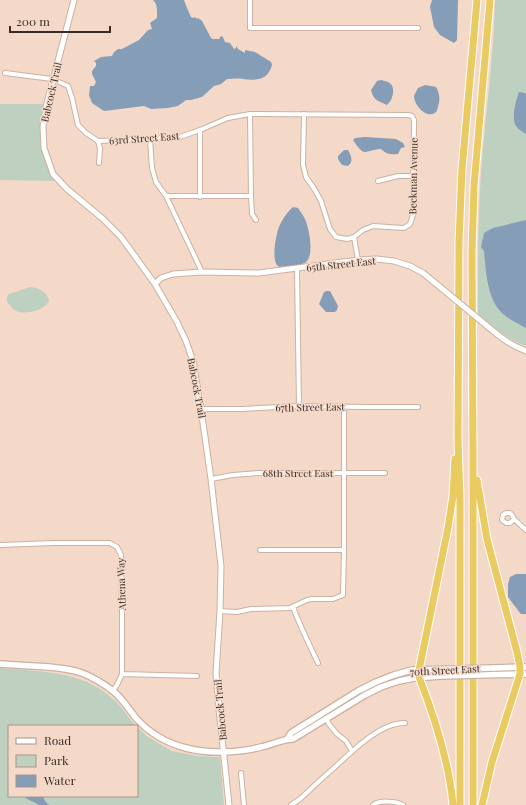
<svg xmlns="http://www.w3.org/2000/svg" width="526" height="805" font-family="'Playfair Display',serif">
<rect width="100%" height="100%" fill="#f4d9c9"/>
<path fill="#bed0bf" d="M495,0H526V346C507,339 493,327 478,314C478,267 478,220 481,173C485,116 494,58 495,0Z
M0,104H44C36,135 40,154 55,181L0,180Z
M30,287C39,288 48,292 49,302C43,310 29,314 19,312C14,311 9,305 7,301V296L9,294Z
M0,668C40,672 83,670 114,700C123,707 128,718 136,726H9V796H137V727L148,737L172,751L197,756L220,757L224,805H0Z"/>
<path fill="#859db7" d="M153,0H184L187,8L191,17L193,18L195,17L197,19L198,18L202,21L211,38L213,39H219L221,36L223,37L225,42L230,43L234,49L236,48V46L238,49L245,53V50L255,52L271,62L272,65C268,80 256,81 243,79C238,78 232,79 227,79L221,84L214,86L202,97L191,100H186L178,106L168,108L151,109L144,106L104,111L92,103L89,95L90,86H94L96,82L92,74V71L96,66V63L94,61L101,57L112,56L114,52L118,49H122L139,40L148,30L152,29L150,23L157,18C157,12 158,4 153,0Z
M432,0H458L457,40L454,43L440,35L434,27L430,7Z
M381,80C389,82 394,83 393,93C392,99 391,101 387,105C377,100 374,101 371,90L377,81Z
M425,85L436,87C439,92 440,97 439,103C438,105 438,110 436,112C427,120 414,105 414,96C415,93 417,90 418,88Z
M519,92L525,93L526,95V134C523,132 519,130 516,126C511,118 516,100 519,92Z
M365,137L396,139L403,143L405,147L401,148L398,154C391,155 386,154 381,149C363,150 366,159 353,140L355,138Z
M344,150H348C351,156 354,161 348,166L342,165L338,159V156Z
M293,207L298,208C300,211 303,215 305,219C309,228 314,253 307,261C305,264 300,264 296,266C291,268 283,270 278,266C271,261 276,234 279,227C282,220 287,212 293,207Z
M526,220V328L524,327C516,322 506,318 500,311C487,296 486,271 484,251L481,247L484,233L493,228Z
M327,291H330L338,306L337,310L335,312H326L319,304L324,292Z
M516,574H526V614H521L520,613L508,597V584L510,577Z
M24,796H43L45,801L49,805H39C34,801 28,801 24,796Z"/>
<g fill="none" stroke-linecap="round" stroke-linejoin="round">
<defs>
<path id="minor" d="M250,0V28H418
M5,73L52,79L59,82L68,86L72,98L78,125L86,133L98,141L150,139L180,137L200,130L228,118L250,114L408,115L412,116L414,120L413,215L410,224L404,228L373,226L363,230L354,237L347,239L336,237L330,229L321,201L315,190L306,177L303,165L304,114
M250,114L251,196L252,214L256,220
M150,139L152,168L156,182L166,196L202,272
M98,141L100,149L99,163
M378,181L398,176H413
M166,196H251
M200,197V130
M354,237L358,260
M297,269L299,406
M201,409H242L299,406L365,407H418
M211,479L233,475L258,473H385
M506,513H510L512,515L514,519L510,523H506L502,520L503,515Z
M514,519L526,530
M0,545L54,543H110L117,547L121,555L122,614V674L118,683L113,691
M260,550H344
M293,607C300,626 309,644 318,663
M220,611L237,612L251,609L290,608L307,600L312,599H333L343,595L344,550V406
M122,674L197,676
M326,718L329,724L337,734L346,741L352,751
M241,773L244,805
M291,805L300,799C311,789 322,778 334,768C351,752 381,722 405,723
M373,805C379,800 397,801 403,805"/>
<path id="tertiary" d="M74,0L46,107L43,127L44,148L53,174L67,189L102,218L121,237L155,284L177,322L186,341L193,361L201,409L211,479L221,566L220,611L216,673L219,709L229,805
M155,284L161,278L173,274L202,272L259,273L358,260L377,259L394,261L410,266L423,273L440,287
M492,330C504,340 511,345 526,351"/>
<path id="secondary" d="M0,664C16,665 32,666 49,667C60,668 71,669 82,673C92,677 104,684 113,691C122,698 128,708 135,717C148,732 166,743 186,748C208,754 239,753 261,747C272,745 282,739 293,739L365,695L381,687L399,681L414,678L441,676
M492,668L526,667
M478,675L526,674
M287,739L291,733L358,691L376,682L394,675L412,670L455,669"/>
<path id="motorway" d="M477,480L487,539L517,652L520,667V674L492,762L482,805
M453,805C449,761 435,718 419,677V670L448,528L453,496L455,459
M460,805V499L458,439L459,242L462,169L477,0
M473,805V452L472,254L474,186L490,0"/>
</defs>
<use href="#minor" stroke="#cbb1a1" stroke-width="6"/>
<use href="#tertiary" stroke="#cbb1a1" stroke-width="7"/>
<use href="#secondary" stroke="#cbb1a1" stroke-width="8"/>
<use href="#motorway" stroke="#fff" stroke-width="9"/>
<use href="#minor" stroke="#fff" stroke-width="4"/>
<use href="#tertiary" stroke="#fff" stroke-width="5"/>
<use href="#secondary" stroke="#fff" stroke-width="5.5"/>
<use href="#motorway" stroke="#e9cb61" stroke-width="7"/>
<defs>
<path id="tertiary-bridge" d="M440,287L492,330"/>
<path id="secondary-bridge" d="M455,669L492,668
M441,676L478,675"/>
</defs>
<use href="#tertiary-bridge" stroke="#cbb1a1" stroke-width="7" stroke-linecap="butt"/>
<use href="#secondary-bridge" stroke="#cbb1a1" stroke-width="8" stroke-linecap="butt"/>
<use href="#tertiary-bridge" stroke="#fff" stroke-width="5"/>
<use href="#secondary-bridge" stroke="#fff" stroke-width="5.5"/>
</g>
<g text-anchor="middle" stroke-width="3" stroke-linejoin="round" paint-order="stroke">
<g font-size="10" fill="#372d26" stroke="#f4d9c9">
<text transform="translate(51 92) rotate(-77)" y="4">Babcock Trail</text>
<text transform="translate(144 138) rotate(-4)" y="4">63rd Street East</text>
<text transform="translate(413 176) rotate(-89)" y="4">Beckman Avenue</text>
<text transform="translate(341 264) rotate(-6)" y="4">65th Street East</text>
<text transform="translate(197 388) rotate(79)" y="4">Babcock Trail</text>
<text transform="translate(310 407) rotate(-1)" y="4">67th Street East</text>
<text x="298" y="477">68th Street East</text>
<text transform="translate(121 584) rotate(-92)" y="4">Athena Way</text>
<text transform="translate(445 670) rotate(-3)" y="4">70th Street East</text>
<text transform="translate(220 710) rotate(-95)" y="4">Babcock Trail</text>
</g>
</g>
<rect x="8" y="725" width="130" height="72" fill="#f4d9c9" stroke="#a89488"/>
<rect x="16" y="738" width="20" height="6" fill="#ffffff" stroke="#a89488"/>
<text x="44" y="745" font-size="12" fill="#372d26">Road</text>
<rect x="16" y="755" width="20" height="12" fill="#bed0bf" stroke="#a89488"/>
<text x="44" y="765" font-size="12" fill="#372d26">Park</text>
<rect x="16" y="775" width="20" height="12" fill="#859db7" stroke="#a89488"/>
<text x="44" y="785" font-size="12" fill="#372d26">Water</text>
<path d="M10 26v6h100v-6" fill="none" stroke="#372d26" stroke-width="2"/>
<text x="16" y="26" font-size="12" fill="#372d26" stroke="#f4d9c9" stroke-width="3" paint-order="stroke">200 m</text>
</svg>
